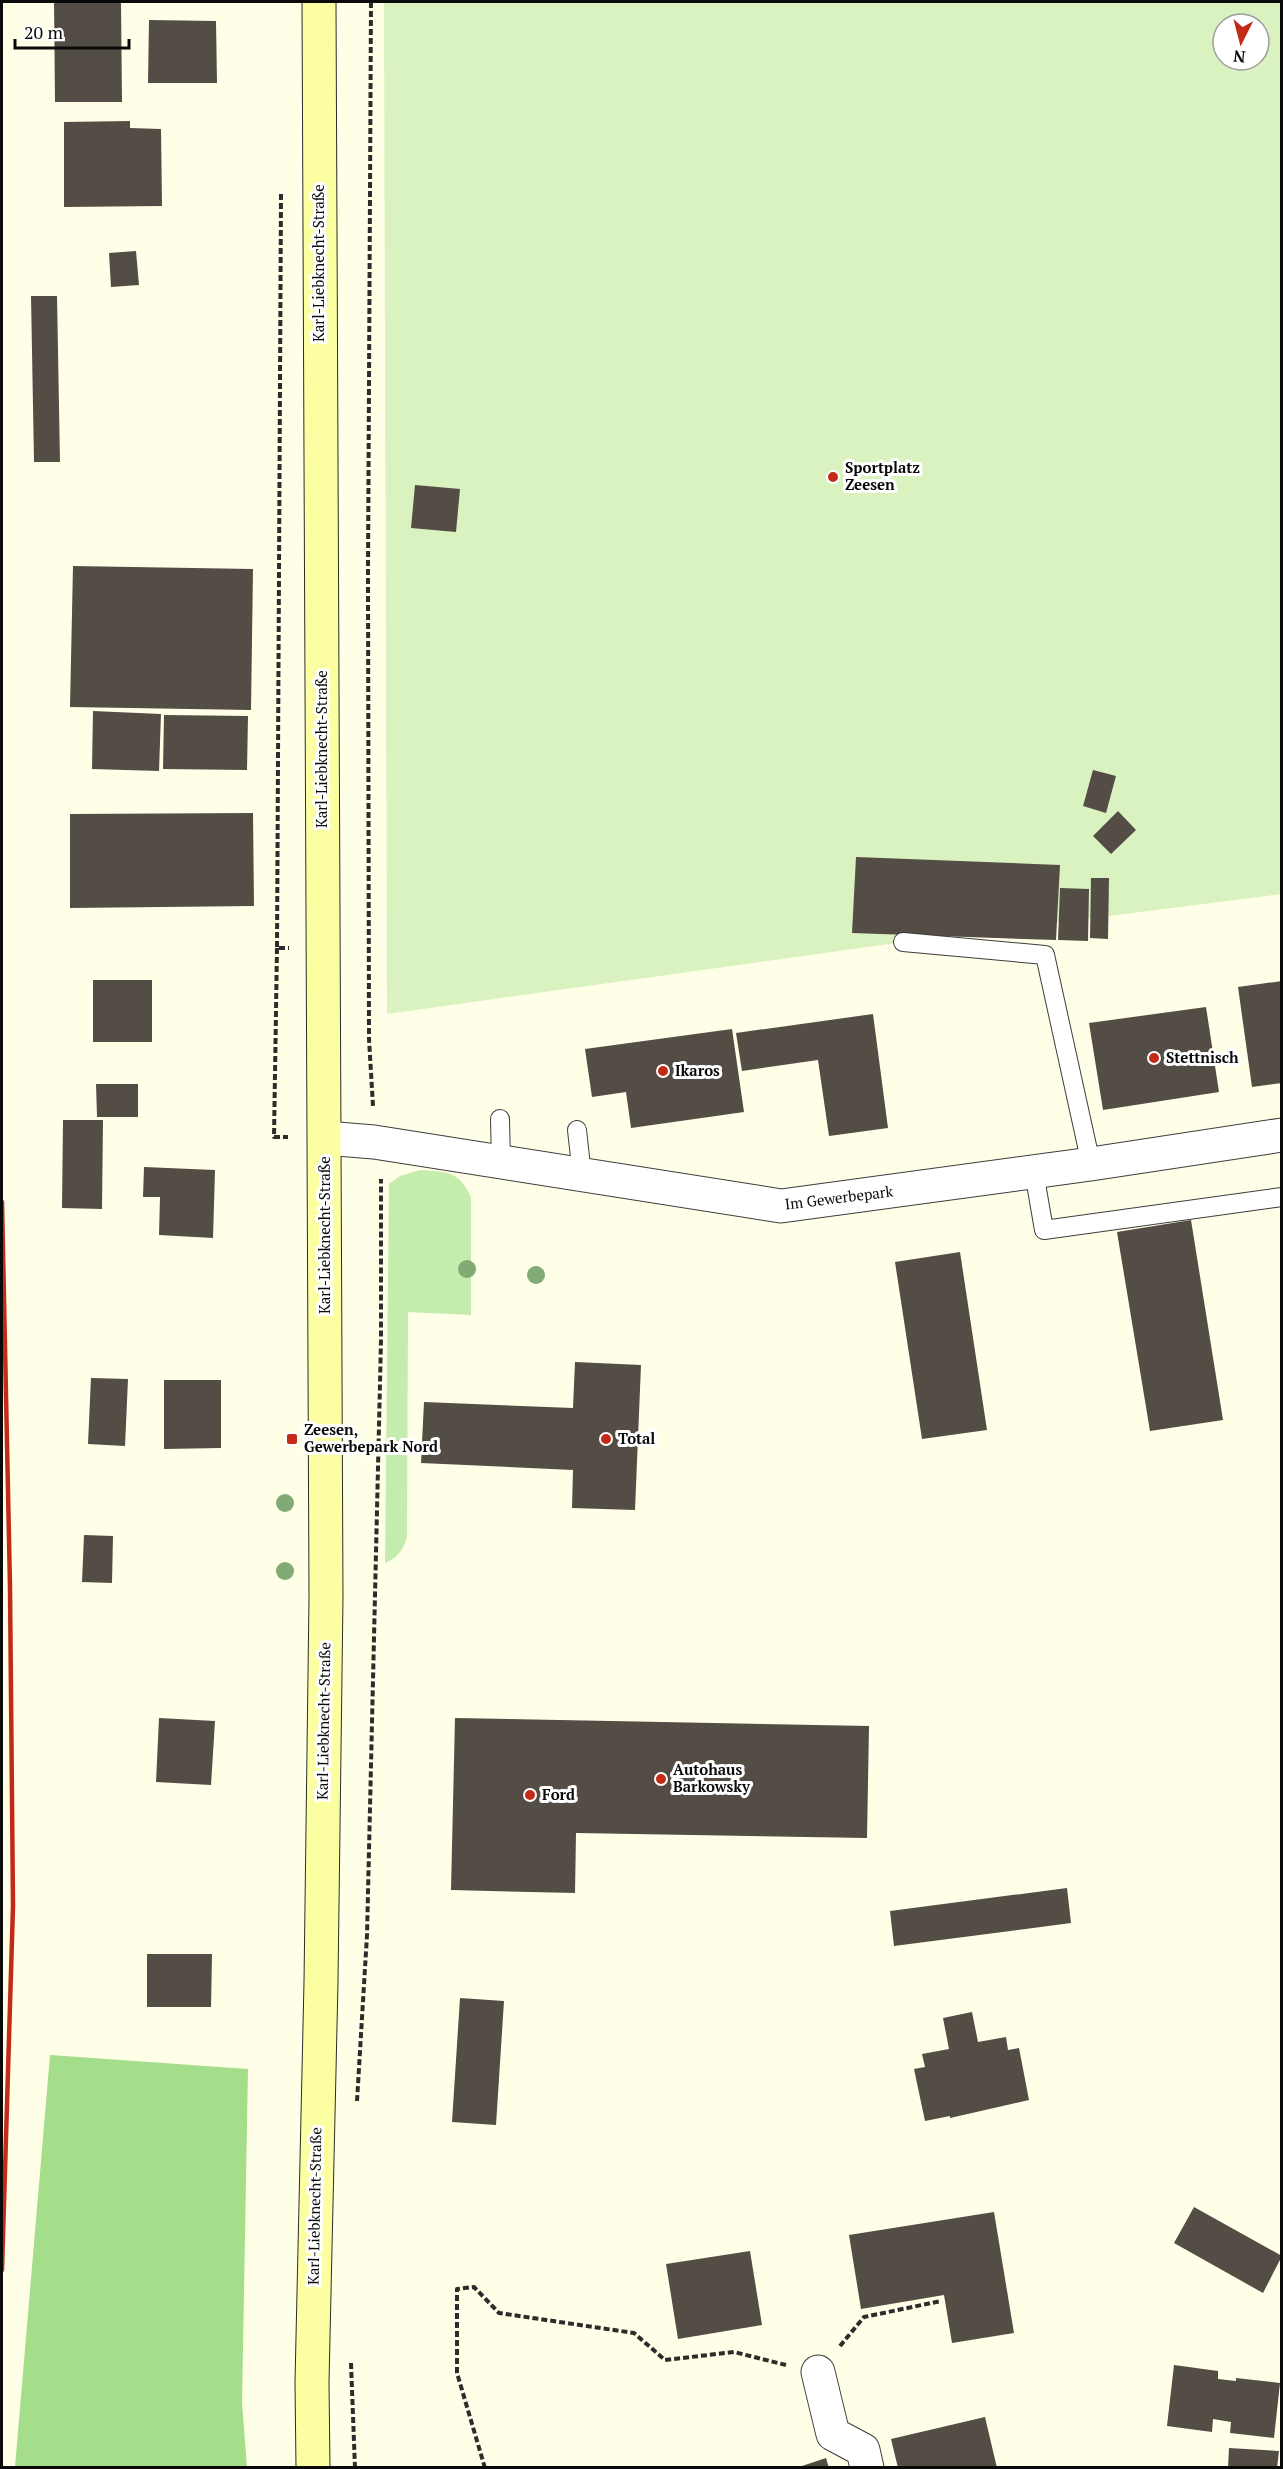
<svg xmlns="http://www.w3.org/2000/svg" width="1283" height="2469" font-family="'PT Serif',serif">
<rect width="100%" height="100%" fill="#fffee6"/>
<path fill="#c4ecad" d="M420,1170C447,1172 459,1171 471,1197V1315L408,1312L407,1538C402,1551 398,1558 385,1563L389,1184L400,1176Z"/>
<path fill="#a4de8b" d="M50,2055L248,2069L242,2403L247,2467H15Z"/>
<path fill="#d9f2c0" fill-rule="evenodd" d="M384,2H1281V894L903,942L387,1014ZM1223,24H1259V60H1223Z"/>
<path fill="#534d45" d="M54,2H121L122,102H55Z
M149,20L216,21L217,83H148Z
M130,121V128L161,129L162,206L64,207V122Z
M136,251L139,285L111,287L109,253Z
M31,296H57L60,462H34Z
M415,485L460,489L456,532L411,528Z
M73,566L253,569L251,710L70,707Z
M93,711L161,714L159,771L92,769Z
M164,715L248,716L247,770L163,769Z
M1093,770L1116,776L1106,813L1083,806Z
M1118,811L1136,830L1111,854L1093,836Z
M253,813L254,906L70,908V814Z
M856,857L1060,865L1056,940L852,933Z
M1091,878H1109L1108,939L1090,938Z
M1060,888L1089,889L1088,941L1058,940Z
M93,980H152V1042H93Z
M1282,981V1083L1252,1087L1238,987Z
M1206,1007L1219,1092L1103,1110L1089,1023Z
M873,1014L888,1128L829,1136L818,1060L742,1071L736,1033Z
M732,1029L744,1112L631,1128L626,1092L592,1097L585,1049Z
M96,1084H138V1117H97Z
M63,1120H103L102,1209L62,1208Z
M144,1167L215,1170L213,1238L159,1235L160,1197H143Z
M1191,1220L1223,1420L1150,1431L1117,1232Z
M960,1252L987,1430L922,1439L895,1262Z
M575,1362L641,1365L635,1510L572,1508L573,1470L421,1463L424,1402L573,1408Z
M91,1378L128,1379L125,1446L88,1444Z
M164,1380H221V1448L164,1449Z
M84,1535L113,1536L112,1583L82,1582Z
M159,1718L215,1721L211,1785L156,1782Z
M455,1718L869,1726L867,1838L576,1833L575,1893L451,1890Z
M1067,1888L1071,1923L894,1946L890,1911Z
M147,1954H212L211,2007H147Z
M460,1998L504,2001L496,2125L452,2122Z
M972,2012L978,2042L1006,2037L1008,2050L1019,2048L1029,2100L950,2118V2116L925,2121L914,2069L925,2067L922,2054L949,2049L943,2018Z
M1194,2207L1282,2256L1263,2293L1174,2243Z
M994,2212L1014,2333L952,2343L944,2295L861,2309L849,2235Z
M750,2251L762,2325L678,2339L666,2264Z
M1174,2365L1218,2371V2379L1236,2381V2378L1280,2383L1274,2438L1230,2433L1231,2422L1213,2419L1212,2432L1167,2426Z
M985,2417L997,2468H898L891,2439Z
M1229,2448L1279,2451L1277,2468H1228Z
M826,2458L829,2468H799V2467Z"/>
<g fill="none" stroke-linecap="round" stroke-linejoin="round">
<defs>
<path id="lane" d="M903,942L1045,955L1091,1164
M500,1119L501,1162
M577,1130L582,1175
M1034,1172L1044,1230L1282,1197"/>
<path id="street" d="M325,1138L374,1142L781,1206L1091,1164L1282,1135
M818,2372L833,2434L863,2450L867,2468"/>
<path id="secondary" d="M313,2468L312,2382L321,1982L326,1597L319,2"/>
</defs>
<use href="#lane" stroke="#3d3d3d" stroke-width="20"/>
<use href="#street" stroke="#3d3d3d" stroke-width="35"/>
<use href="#secondary" stroke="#2c2c2c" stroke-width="35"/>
<path stroke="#2c2c2c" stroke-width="4" stroke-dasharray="6 3" stroke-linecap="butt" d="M371,2L368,573L369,1039L373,1106
M281,194L277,948H289
M277,948L274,1137H288
M357,2101L367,1935L381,1340V1179
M840,2346L864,2317L941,2301
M351,2363L355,2468
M485,2468L457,2373V2289L474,2287L499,2313L634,2333L665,2360L734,2352L786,2365"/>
<use href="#lane" stroke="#fff" stroke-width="18"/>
<use href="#street" stroke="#fff" stroke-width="33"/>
<use href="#secondary" stroke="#fbffa1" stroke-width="33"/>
<path stroke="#c32b18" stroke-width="4.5" d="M2,1202L10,1587L13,1906L2,2270"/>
</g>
<g fill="#81aa74">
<circle cx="467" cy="1269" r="9"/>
<circle cx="536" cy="1275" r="9"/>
<circle cx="285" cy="1503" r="9"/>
<circle cx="285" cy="1571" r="9"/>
</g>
<g fill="#c32b18" stroke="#fff" stroke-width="2">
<circle cx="833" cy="477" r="6"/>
<circle cx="1154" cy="1058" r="6"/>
<circle cx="663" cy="1071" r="6"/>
<rect x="286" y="1433" width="12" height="12" rx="3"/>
<circle cx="606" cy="1439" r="6"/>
<circle cx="661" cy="1779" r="6"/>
<circle cx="530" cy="1795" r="6"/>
</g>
<g text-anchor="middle" stroke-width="6" stroke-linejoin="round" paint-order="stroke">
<g font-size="15" fill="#0a0a0a" stroke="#fff">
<text transform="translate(319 263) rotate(-90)" y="5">Karl-Liebknecht-Straße</text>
<text transform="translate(322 749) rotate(-90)" y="5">Karl-Liebknecht-Straße</text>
<text transform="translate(839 1198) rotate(-7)" y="5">Im Gewerbepark</text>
<text transform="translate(325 1235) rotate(-90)" y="5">Karl-Liebknecht-Straße</text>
<text transform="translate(324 1721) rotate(-89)" y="5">Karl-Liebknecht-Straße</text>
<text transform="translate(315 2206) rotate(-89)" y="5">Karl-Liebknecht-Straße</text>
</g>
<g font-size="15" font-weight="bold" fill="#0a0a0a" stroke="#fff" text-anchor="start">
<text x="845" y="473">Sportplatz<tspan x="845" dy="17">Zeesen</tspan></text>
<text x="1166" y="1063">Stettnisch</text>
<text x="675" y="1076">Ikaros</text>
<text x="304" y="1435">Zeesen,<tspan x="304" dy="17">Gewerbepark Nord</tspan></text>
<text x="618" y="1444">Total</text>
<text x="673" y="1775">Autohaus<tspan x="673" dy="17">Barkowsky</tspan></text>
<text x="542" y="1800">Ford</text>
</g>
</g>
<rect width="1283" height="2469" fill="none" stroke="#0a0a0a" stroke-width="6"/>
<g transform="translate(1241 42) rotate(186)"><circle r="28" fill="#ffffff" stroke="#9d9d9d" stroke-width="1.5"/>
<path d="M0-4.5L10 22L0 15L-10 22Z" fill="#c32b18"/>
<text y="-9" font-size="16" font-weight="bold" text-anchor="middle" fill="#0a0a0a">N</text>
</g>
<path d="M15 39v9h114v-9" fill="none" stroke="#0a0a0a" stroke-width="3"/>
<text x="24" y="39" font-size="18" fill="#0a0a0a" stroke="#ffffff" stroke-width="4.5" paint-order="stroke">20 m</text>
</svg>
